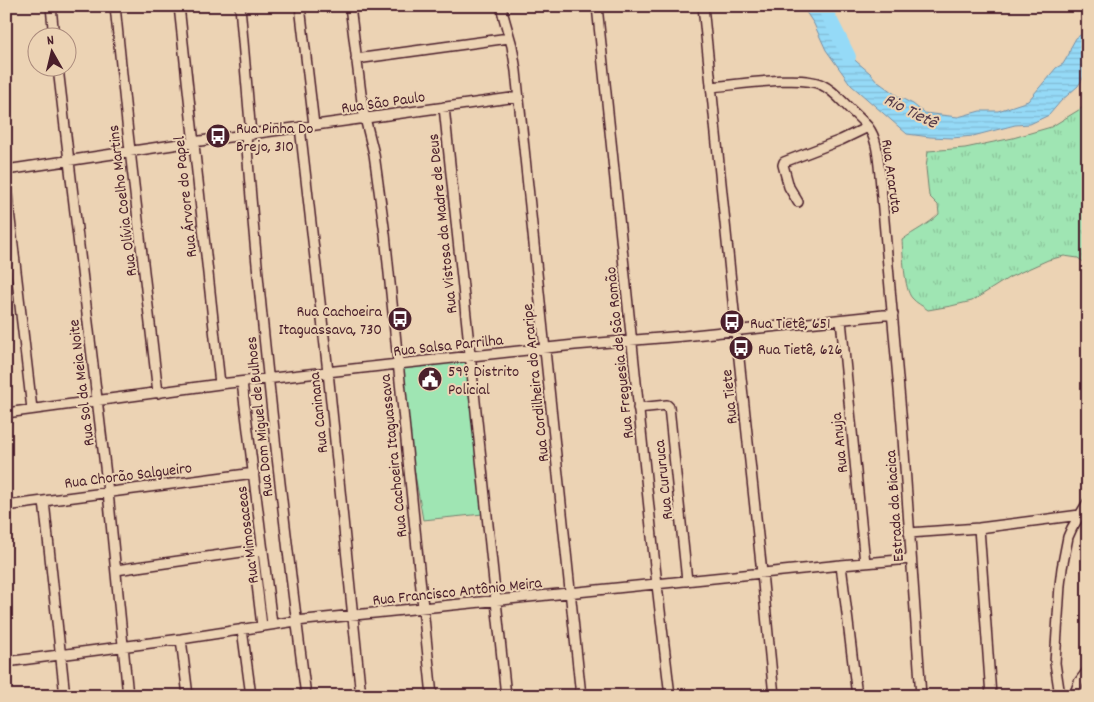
<svg xmlns="http://www.w3.org/2000/svg" width="1094" height="702" font-family="Dekko,sans-serif">
<defs>
<pattern id="grass-tufts" width="24" height="20" patternUnits="userSpaceOnUse" patternTransform="scale(1.25)"><rect width="24" height="20" fill="#9fe5b3"/><path d="M3 7l-1-3M5 7V3M7 7l1-3M15 17l-1-3M17 17v-4M19 17l1-3" fill="none" stroke="#8ac49a"/></pattern>
<pattern id="water-rules" width="6" height="5" patternUnits="userSpaceOnUse" patternTransform="scale(1.25)"><rect width="6" height="5" fill="#95daf7"/><path d="M0 2.5h6" fill="none" stroke="#82bbd4"/></pattern>
</defs>
<rect width="100%" height="100%" fill="#ecd3b4"/>
<filter id="ink" filterUnits="userSpaceOnUse"><feTurbulence type="fractalNoise" baseFrequency=".02" numOctaves="2"/><feDisplacementMap in="SourceGraphic" scale="10" xChannelSelector="R" yChannelSelector="G"/><feConvolveMatrix kernelMatrix="1 2 1 2 8 2 1 2 1" color-interpolation-filters="sRGB"/></filter>
<g filter="url(#ink)">
<path fill="url(#grass-tufts)" stroke="#74826f" d="M1088,96V319H1083L1086,264L1078,258L1064,256L1048,260L1010,277L972,301L951,306L928,310C923,306 916,303 912,298C904,290 903,252 902,240C914,231 928,225 939,214L938,205L929,196L926,168L928,151L965,148L1013,138L1051,127L1082,108Z"/>
<path fill="#9fe5b3" stroke="#74826f" d="M467,360L483,514L423,520L412,457L401,366Z"/>
<path fill="url(#water-rules)" stroke="#778fa5" d="M802,6H822L828,26L843,43L850,56L870,73L878,82L899,97L913,104L924,113L958,117L980,111H998L1028,101L1056,68L1063,64L1069,54L1071,47L1076,38L1088,30V71L1078,86L1061,101L1049,115L1030,124L1015,125L973,136L952,138L930,137L907,134L851,85L826,50L814,24Z"/>
<g fill="none" stroke-linecap="round" stroke-linejoin="round">
<path stroke="#95daf7" stroke-width="14" d="M824,6L826,11L849,57"/>
<defs>
<path id="minor" d="M51,6L54,38
M115,6L128,133L158,393
M179,6L220,384
M240,6L251,135
M300,6L314,125
M350,6L363,110L374,154L385,234L432,696
M501,6L504,18L512,46L516,71L581,696
M597,6L657,585L670,696
M703,6L736,331L762,573L774,696
M356,59L509,38
M58,68L108,492L128,696
M711,87C736,85 802,74 822,85C833,90 841,100 849,108C855,114 862,120 868,127C878,140 878,159 880,175L902,424L921,696
M444,107L506,696
M300,127L328,372L361,696
M246,135C260,323 282,509 306,696
M6,170L193,142L518,97
M6,185L32,409
M798,202L789,187L783,165L784,162L841,140L868,127
M841,320L865,563
M242,382L272,624
M638,408L667,405L669,407L687,581
M6,413L220,384L398,364L575,345L684,336L893,314
M44,501L65,696
M6,506L254,473
M979,528L991,696
M909,533L979,528L1080,515
M253,551L262,626
M841,565L857,696
M116,570L263,549
M242,629L251,696
M181,639L188,696
M6,662L181,639L296,621L841,565L911,559
M1060,696L1055,663L1060,585L1062,568L1068,537L1072,528L1088,502
M1074,696L1079,682L1088,670"/>
</defs>
<use href="#minor" stroke="#4a1f2b" stroke-width="12"/>
<use href="#minor" stroke="#ecd3b4" stroke-width="9"/>
</g>
</g>
<defs>
<symbol id="bus-disc" viewBox="-11 -11 22 22"><circle r="9.5" fill="#4a1f2b" stroke="#ecd3b4"/><path d="M-5-6H5V4H4V6H2V4H-2V6H-4V4H-5ZM-3.5-4V0h7V-4ZM-3.5 1.2v1.5H-2V1.2ZM2 1.2v1.5H3.5V1.2Z" fill="#fff"/></symbol>
<symbol id="civic-disc" viewBox="-11 -11 22 22"><circle r="9.5" fill="#4a1f2b" stroke="#ecd3b4"/><path d="M-.6-6.5H3V-4.5H.6V-3L4-1V1h2V6H-6V1h2V-1L-.6-3ZM-1.2 2.5V6h2.4V2.5Z" fill="#fff"/></symbol>
</defs>
<g fill-rule="evenodd">
<use href="#bus-disc" x="204" y="122" width="28" height="28"/>
<use href="#bus-disc" x="386" y="305" width="28" height="28"/>
<use href="#bus-disc" x="718" y="308" width="28" height="28"/>
<use href="#bus-disc" x="727" y="334" width="28" height="28"/>
<use href="#civic-disc" x="416" y="365" width="28" height="28"/>
</g>
<g text-anchor="middle" stroke-width="4" stroke-linejoin="round" paint-order="stroke">
<g font-size="16" fill="#4a1f2b" stroke="#ecd3b4">
<text transform="translate(383 101) rotate(-8)" y="6">Rua São Paulo</text>
<text transform="translate(893 176) rotate(82)" y="6">Rua Araruta</text>
<text transform="translate(184 197) rotate(-96)" y="6">Rua Árvore do Papel</text>
<text transform="translate(121 201) rotate(-97)" y="6">Rua Olívia Coelho Martins</text>
<text transform="translate(441 224) rotate(-96)" y="6">Rua Vistosa da Madre de Deus</text>
<text transform="translate(448 344) rotate(-6)" y="6">Rua Salsa Parrilha</text>
<text transform="translate(618 353) rotate(-96)" y="6">Rua Freguesia de São Romão</text>
<text transform="translate(80 383) rotate(-97)" y="6">Rua Sol da Meia Noite</text>
<text transform="translate(534 383) rotate(-96)" y="6">Rua Cordilheira do Araripe</text>
<text transform="translate(728 397) rotate(-96)" y="6">Rua Tiete</text>
<text transform="translate(317 413) rotate(-96)" y="6">Rua Caninana</text>
<text transform="translate(258 417) rotate(-96)" y="6">Rua Dom Miguel de Bulhoes</text>
<text transform="translate(838 443) rotate(-96)" y="6">Rua Anuja</text>
<text transform="translate(392 456) rotate(-96)" y="6">Rua Cachoeira Itaguassava</text>
<text transform="translate(128 474) rotate(-7)" y="6">Rua Chorão Salgueiro</text>
<text transform="translate(662 480) rotate(-96)" y="6">Rua Cururuca</text>
<text transform="translate(893 506) rotate(-94)" y="6">Estrada da Biacica</text>
<text transform="translate(246 535) rotate(-97)" y="6">Rua Mimosaceas</text>
<text transform="translate(457 590) rotate(-6)" y="6">Rua Francisco Antônio Meira</text>
</g>
<g font-size="16" fill="#4a1f2b" stroke="#ecd3b4" text-anchor="start">
<text x="236" y="133">Rua Pinha Do<tspan x="236" dy="18">Brejo, 310</tspan></text>
<text x="382" y="316" text-anchor="end">Rua Cachoeira<tspan x="382" dy="18">Itaguassava, 730</tspan></text>
<text x="750" y="328">Rua Tietê, 651</text>
<text x="758" y="354">Rua Tietê, 626</text>
<text x="448" y="376">59º Distrito<tspan x="448" dy="18">Policial</tspan></text>
</g>
<g font-size="18" font-style="italic" fill="#553b4a" stroke="#ecd3b4">
<text transform="translate(911 110) rotate(27)" y="6">Rio Tietê</text>
</g>
</g>
<rect width="1094" height="702" fill="none" stroke="#ecd3b4" stroke-width="25"/>
<rect x="12" y="12" width="1069" height="677" fill="none" stroke="#4a1f2b" stroke-width="2" filter="url(#ink)"/>
<g transform="translate(52 52) rotate(352)"><circle r="24" fill="#ecd3b4" stroke="#ab8b7d"/>
<path d="M0-4L9 19L0 12L-9 19Z" fill="#4a1f2b"/>
<text y="-8" font-size="14" font-weight="bold" text-anchor="middle" fill="#4a1f2b">N</text>
</g>
</svg>
